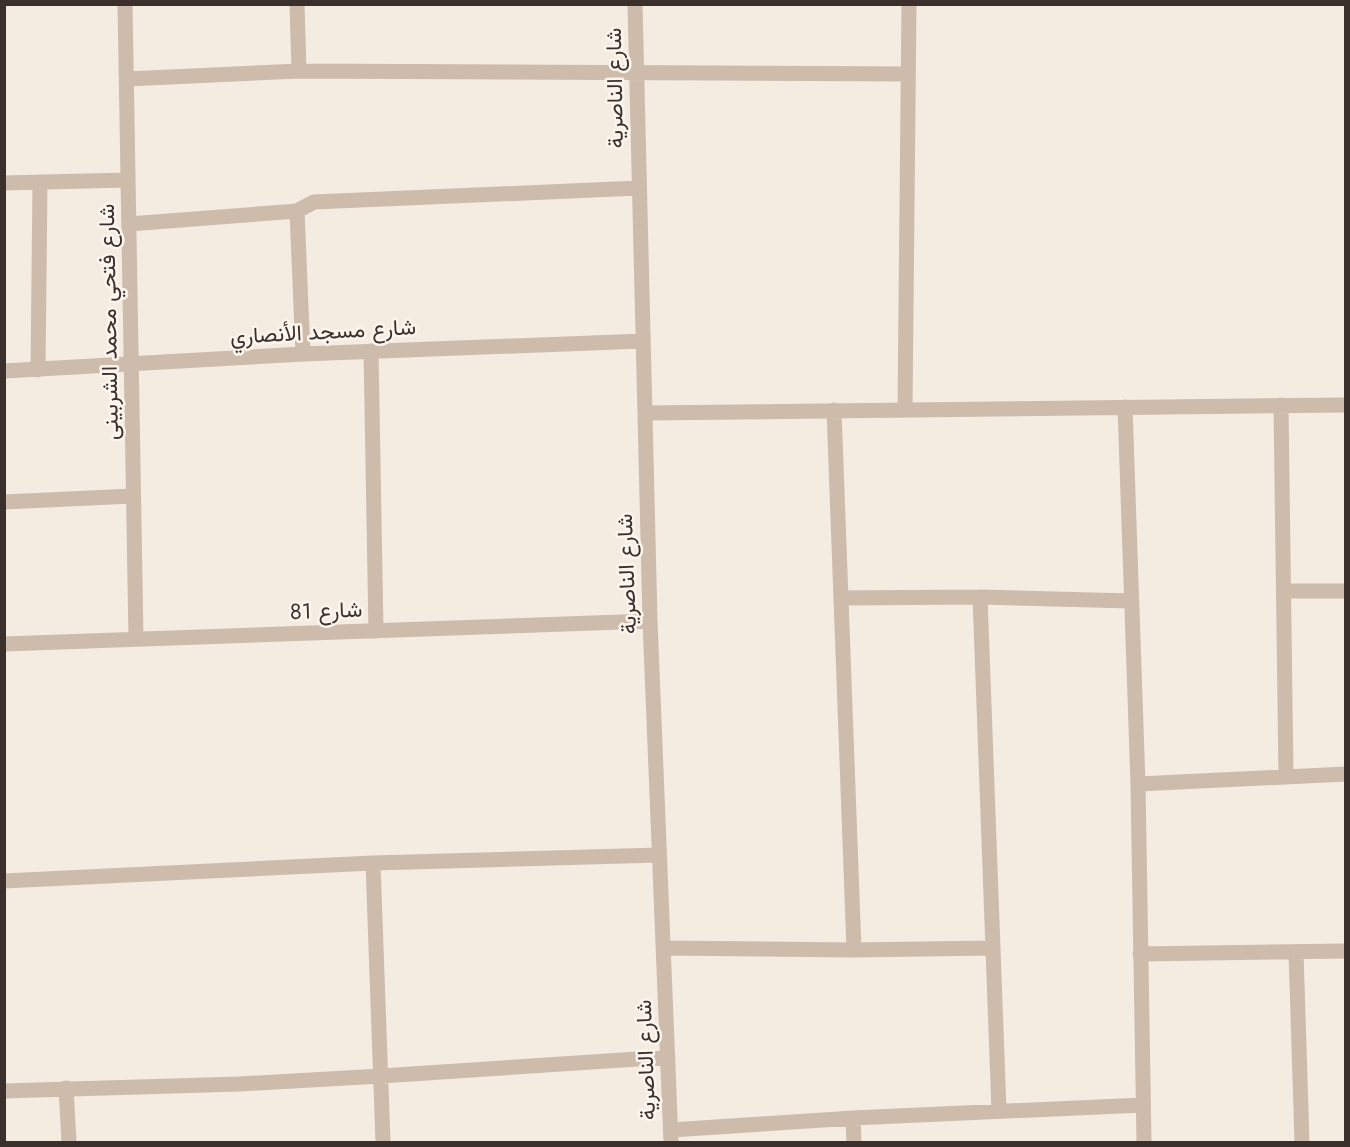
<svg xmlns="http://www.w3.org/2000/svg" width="1350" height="1147" font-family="Jost,Vazirmatn,sans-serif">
<rect width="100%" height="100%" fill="#f4ebe1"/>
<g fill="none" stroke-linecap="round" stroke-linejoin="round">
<path stroke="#cdbbac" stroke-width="15" d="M125,4L136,639
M297,4L299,71
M635,4L650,621L671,1142
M127,79L299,71L908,74
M4,183L128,180
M297,211L314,202L639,188
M129,224L297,211L303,354
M371,351L376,631
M38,370L40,182
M4,371L303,354L643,341
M1281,405L1286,777
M1125,407L1138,784L1144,1142
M905,409L909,4
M834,410L854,950
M645,413L1346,405
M4,502L133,496
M1284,591H1346
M980,597L999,1111
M841,598L980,597L1131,601
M4,644L650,621
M1138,784L1346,774
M373,863L383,1142
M4,881L373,863L659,855
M663,948L854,950L992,948
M1296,952L1302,1142
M1140,954L1346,951
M66,1088L69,1142
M4,1091L239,1084L381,1076L668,1057
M853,1118L854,1142
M671,1130L853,1118L1143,1105"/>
</g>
<g text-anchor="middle" stroke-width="5" stroke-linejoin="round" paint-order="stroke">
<g font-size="22" fill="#3b302b" stroke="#fbf5ee">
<text transform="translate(614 88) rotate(-91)" y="8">شارع الناصرية</text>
<text transform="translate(108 322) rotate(-91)" y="8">شارع فتحي محمد الشربينى</text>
<text transform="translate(323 331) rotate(-3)" y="8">شارع مسجد الأنصاري</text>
<text transform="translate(626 574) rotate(-92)" y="8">شارع الناصرية</text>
<text transform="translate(326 610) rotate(-2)" y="8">شارع 81</text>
<text transform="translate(645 1060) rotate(-92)" y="8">شارع الناصرية</text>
</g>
</g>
<rect width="1350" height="1147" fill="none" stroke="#3b302b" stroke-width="12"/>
</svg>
